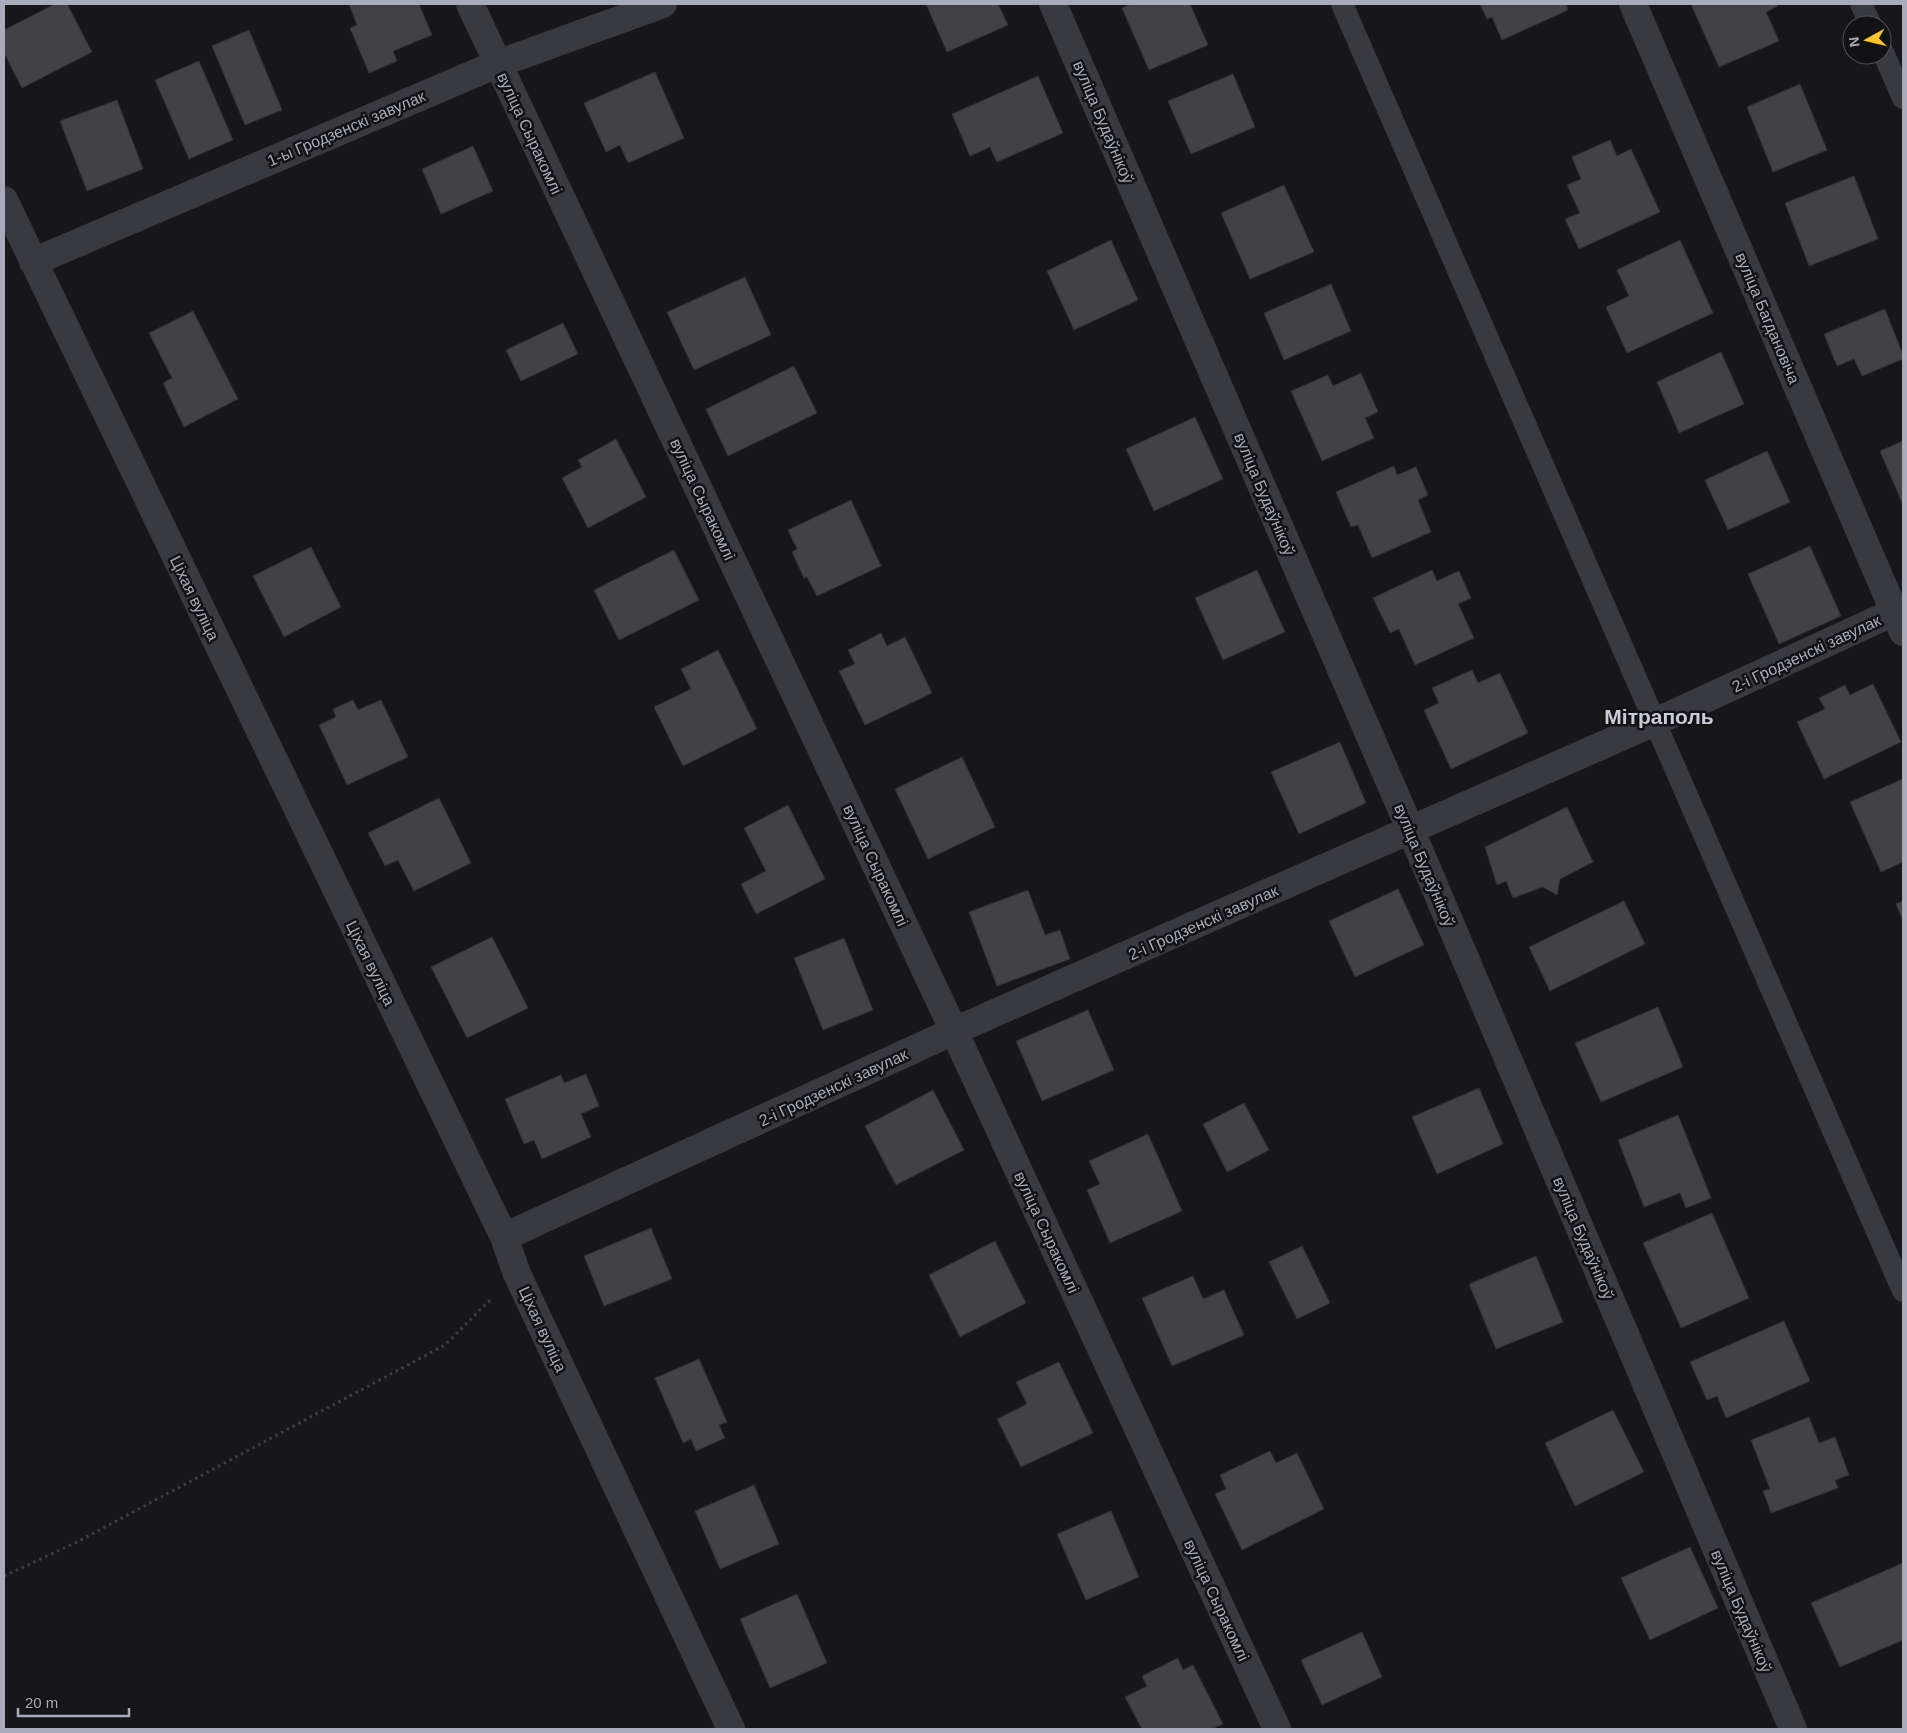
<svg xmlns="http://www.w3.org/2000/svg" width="1907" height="1733" font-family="Helvetica,sans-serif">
<rect width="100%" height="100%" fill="#171719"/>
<path fill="#414146" stroke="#313135" d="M55,4H67L92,52L22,88L4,53V30Z
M349,4H419L432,35L393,51L397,61L369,73L350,28L357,25Z
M926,4H998L1008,25L947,52Z
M1131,4H1190L1208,45L1149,70L1122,8Z
M1480,4H1566L1568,10L1502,40L1492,17L1487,19Z
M1691,4H1777L1778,6L1766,12L1779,41L1719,67Z
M249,30L282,110L245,125L212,46Z
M199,61L233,140L189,159L155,80Z
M655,72L684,138L628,163L620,145L606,152L584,103Z
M1233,74L1255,127L1191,154L1168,101Z
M1038,76L1063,133L997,162L990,147L970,156L952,114Z
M1800,84L1827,150L1773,172L1747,107Z
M117,100L143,169L87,191L60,121Z
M1610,140L1617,156L1631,149L1660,212L1579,249L1565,219L1580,213L1567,185L1581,179L1572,157Z
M473,146L493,191L441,214L422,169Z
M1854,176L1878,239L1809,266L1785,203Z
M1284,185L1314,252L1250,279L1221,213Z
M1111,240L1138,300L1074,330L1047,271Z
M1680,240L1713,313L1627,353L1606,307L1629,296L1617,270Z
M745,277L771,335L694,370L667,312Z
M1331,284L1351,331L1284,360L1264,313Z
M1885,309L1903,355V359L1862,376L1854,359L1837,366L1824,334Z
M193,311L238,399L184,427L163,383L172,378L149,333Z
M563,323L578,354L521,381L506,350Z
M1721,352L1744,404L1679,433L1657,382Z
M794,366L817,413L728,456L706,409Z
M1361,373L1378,412L1365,418L1374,438L1322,461L1291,391L1328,375L1333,386Z
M1195,417L1223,479L1154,511L1126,449Z
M616,439L646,497L588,528L562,478L582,467L578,460Z
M1903,441V505L1880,451Z
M1767,451L1790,502L1728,530L1705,480Z
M1394,466L1397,475L1416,467L1428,495L1418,500L1431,532L1372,558L1358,525L1351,527L1336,492Z
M851,500L881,566L817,596L807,577L804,578L792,552L797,549L788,530Z
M1810,546L1841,616L1779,644L1748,574Z
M311,547L341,607L284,637L253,576Z
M674,550L699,600L619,640L594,590Z
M1257,570L1285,632L1223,660L1195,598Z
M1432,570L1437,581L1459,571L1471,598L1458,604L1474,638L1415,665L1399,629L1390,633L1373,598Z
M881,633L887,646L905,637L932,693L865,725L839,671L855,664L848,650Z
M718,650L757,729L683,766L654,707L691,689L681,669Z
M1472,670L1478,683L1500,673L1528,733L1451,769L1424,710L1439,703L1432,688Z
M1873,684L1901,742L1824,779L1797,722L1825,709L1819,698L1845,685L1850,695Z
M353,700L358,710L381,700L408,757L347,785L319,725L336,717L333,709Z
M1340,742L1366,803L1299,834L1271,772Z
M962,757L995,827L928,859L895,789Z
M1903,779V862L1881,872L1850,802Z
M439,798L471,863L414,891L398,860L385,866L368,833Z
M788,805L825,879L756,914L741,884L766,871L744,828Z
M1567,807L1593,862L1560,879L1557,895L1543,887L1513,898L1506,881L1497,885L1485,847Z
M1398,889L1424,945L1355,977L1329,921Z
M1028,890L1045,935L1060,930L1070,959L997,986L969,912Z
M1624,901L1645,944L1550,991L1529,947Z
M1903,901V921L1896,904Z
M492,937L528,1008L467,1038L431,967Z
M844,938L873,1010L823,1030L794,958Z
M1658,1007L1683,1067L1601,1102L1575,1043Z
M1088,1010L1114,1070L1042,1101L1016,1041Z
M586,1074L599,1106L581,1114L591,1137L542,1159L534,1140L524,1144L505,1099L561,1075L564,1083Z
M1479,1088L1503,1144L1437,1174L1412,1117Z
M933,1090L964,1150L896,1185L865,1126Z
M1244,1103L1269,1150L1227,1172L1203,1124Z
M1678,1115L1711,1198L1686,1208L1680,1193L1644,1207L1618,1140Z
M1148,1134L1182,1211L1110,1243L1087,1190L1100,1184L1089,1161Z
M1712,1213L1749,1298L1681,1328L1643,1243Z
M651,1228L672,1279L604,1306L584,1256Z
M995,1241L1026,1303L960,1337L929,1275Z
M1302,1246L1330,1303L1297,1319L1269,1262Z
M1536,1256L1563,1322L1496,1349L1469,1284Z
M1193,1276L1203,1299L1224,1290L1244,1335L1172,1366L1142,1298Z
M1784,1321L1810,1381L1726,1418L1717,1396L1707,1400L1690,1362Z
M699,1359L727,1422L719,1425L725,1438L696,1451L691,1439L683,1443L655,1378Z
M1059,1362L1093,1433L1021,1467L997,1419L1027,1404L1016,1382Z
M1613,1410L1644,1472L1575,1506L1545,1443Z
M1809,1417L1819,1443L1835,1437L1849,1475L1835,1480L1838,1488L1771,1513L1763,1491L1770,1489L1751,1440Z
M1270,1451L1276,1463L1297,1453L1324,1509L1242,1550L1215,1494L1226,1489L1220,1475Z
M754,1485L779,1544L720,1569L695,1511Z
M1111,1511L1139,1577L1086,1600L1057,1534Z
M1690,1547L1718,1608L1650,1640L1621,1578Z
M1903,1563V1640L1840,1667L1811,1603Z
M797,1594L827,1663L770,1688L740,1619Z
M1362,1632L1382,1677L1322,1705L1301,1660Z
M1178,1658L1183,1670L1193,1665L1223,1724L1212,1729H1142L1125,1697L1147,1686L1142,1676Z"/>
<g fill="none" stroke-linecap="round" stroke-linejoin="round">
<path stroke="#3d3f46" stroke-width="3" stroke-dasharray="2.5 4" stroke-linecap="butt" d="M4,1576L77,1542L445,1345L491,1299"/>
<path stroke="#393a40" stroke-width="22" d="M1342,4L1903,1291
M1861,4L1871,25
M1882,50L1903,98"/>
<path stroke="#393a40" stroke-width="28" d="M470,4L954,1031L1277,1729
M1053,4L1411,831L1793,1729
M1633,4L1903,632
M4,200L504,1237L517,1274L731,1729
M33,262L497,64L663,4
M504,1237L954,1031L1655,722L1903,608"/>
</g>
<g text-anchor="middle" stroke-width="5" stroke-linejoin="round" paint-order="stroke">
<g font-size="16" fill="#a8acba" stroke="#121214">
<text transform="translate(1104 122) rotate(67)" y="6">вуліца Будаўнікоў</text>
<text transform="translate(346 128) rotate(-23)" y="6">1-ы Гродзенскі завулак</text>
<text transform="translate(530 133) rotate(65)" y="6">вуліца Сыракомлі</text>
<text transform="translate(1768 318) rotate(67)" y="6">вуліца Багдановіча</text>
<text transform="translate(1265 494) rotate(67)" y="6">вуліца Будаўнікоў</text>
<text transform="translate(703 499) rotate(65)" y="6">вуліца Сыракомлі</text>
<text transform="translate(195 598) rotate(64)" y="6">Ціхая вуліца</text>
<text transform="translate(1806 653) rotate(-25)" y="6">2-і Гродзенскі завулак</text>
<text transform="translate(876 865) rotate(65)" y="6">вуліца Сыракомлі</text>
<text transform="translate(1425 865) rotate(67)" y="6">вуліца Будаўнікоў</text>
<text transform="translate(1203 922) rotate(-24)" y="6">2-і Гродзенскі завулак</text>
<text transform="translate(371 963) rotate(64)" y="6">Ціхая вуліца</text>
<text transform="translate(833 1087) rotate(-25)" y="6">2-і Гродзенскі завулак</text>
<text transform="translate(1047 1232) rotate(65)" y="6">вуліца Сыракомлі</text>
<text transform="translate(1584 1238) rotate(67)" y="6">вуліца Будаўнікоў</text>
<text transform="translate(543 1329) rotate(65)" y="6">Ціхая вуліца</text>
<text transform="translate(1217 1600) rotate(65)" y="6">вуліца Сыракомлі</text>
<text transform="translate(1742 1611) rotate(67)" y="6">вуліца Будаўнікоў</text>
</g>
<g font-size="21" font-weight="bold" fill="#c9ccd6" stroke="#121214">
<text x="1659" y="724">Мітраполь</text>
</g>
</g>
<rect width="1907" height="1733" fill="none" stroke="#a8acba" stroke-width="10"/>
<g transform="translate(1867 40) rotate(262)"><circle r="24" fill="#121214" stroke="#4e5056"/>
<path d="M0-4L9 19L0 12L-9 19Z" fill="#ffc429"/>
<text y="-8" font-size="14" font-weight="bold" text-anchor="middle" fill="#a8acba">N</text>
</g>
<path d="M18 1708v8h111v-8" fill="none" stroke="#a8acba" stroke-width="2.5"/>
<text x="25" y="1708" font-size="15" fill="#a8acba" stroke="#121214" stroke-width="4" paint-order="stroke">20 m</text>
</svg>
